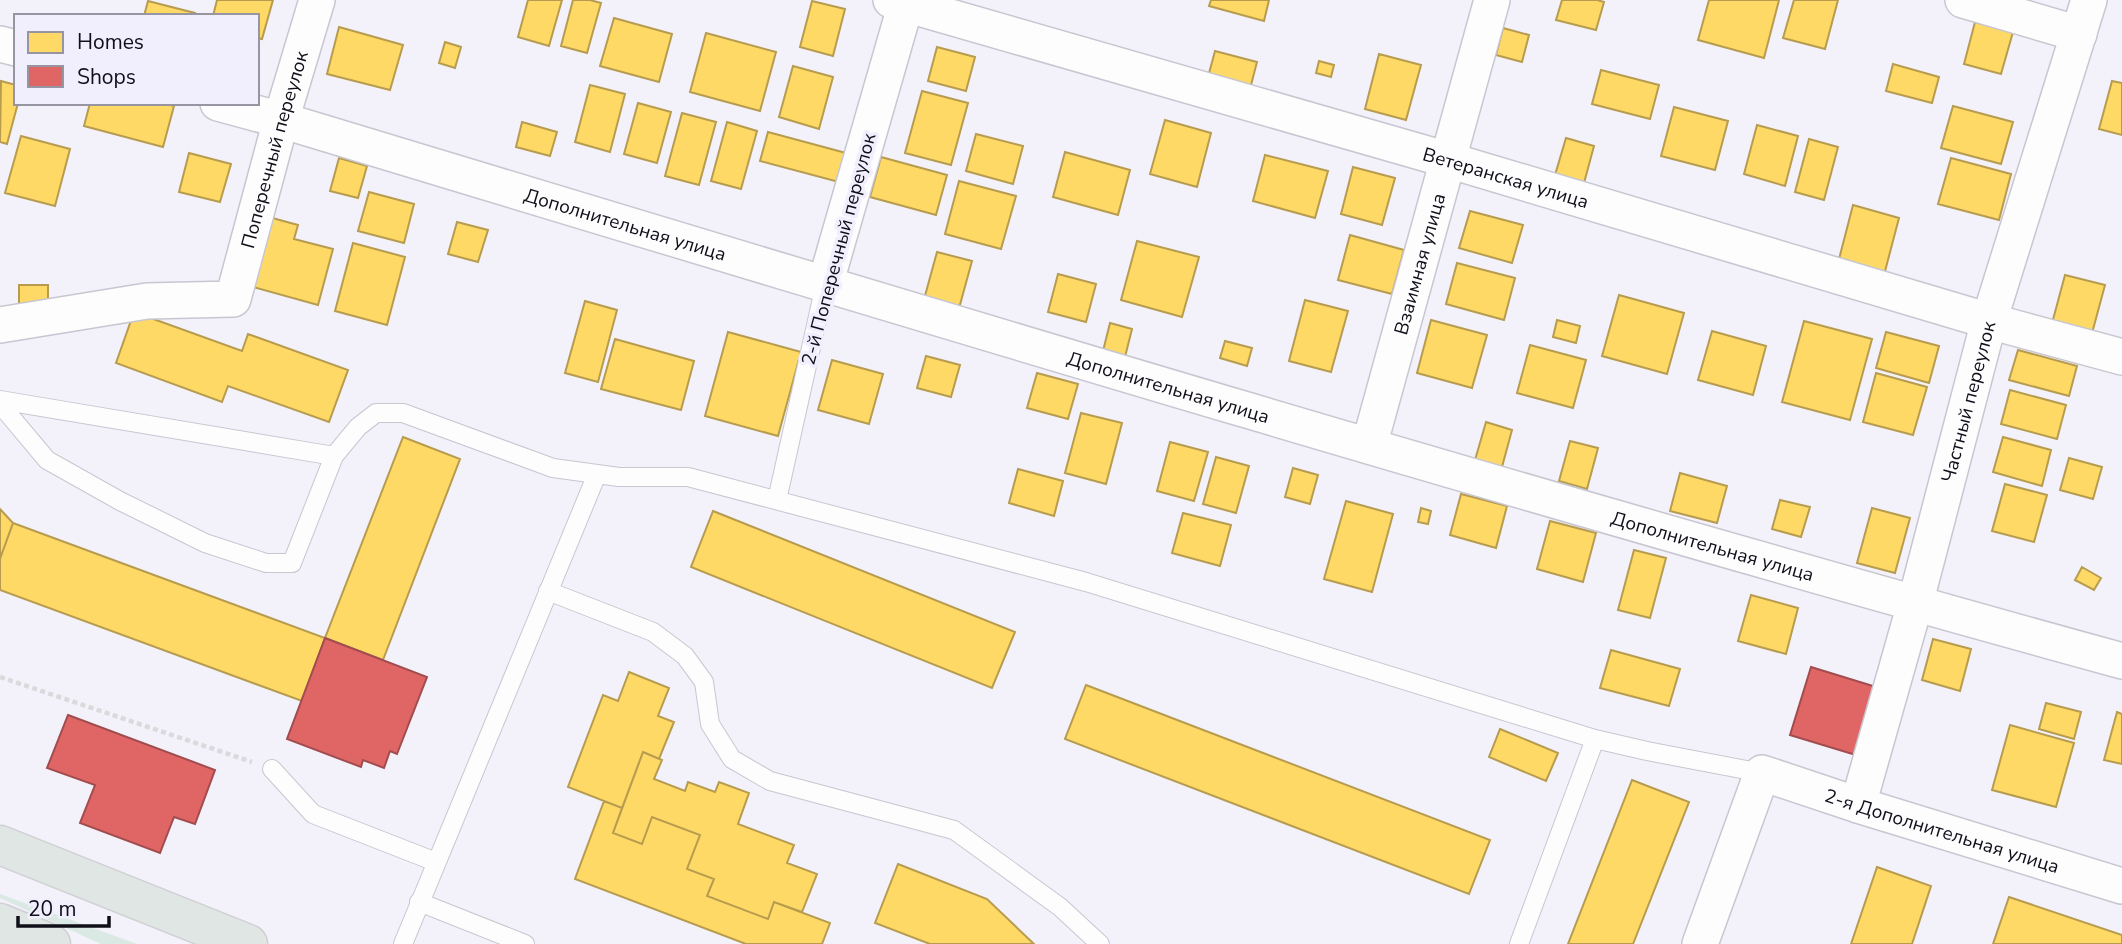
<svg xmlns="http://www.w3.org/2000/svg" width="2122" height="944" font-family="'Nunito Sans',sans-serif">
<rect width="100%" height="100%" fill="#f3f2fa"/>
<path fill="#dae9e3" d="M0,894L137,944H101L0,898Z"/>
<path fill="#ffd966" stroke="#b79c4f" stroke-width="2" d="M217,0H273L262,39L257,38V16H213Z
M528,0H562L549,46L518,37Z
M573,0H590L601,3L587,53L561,46Z
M1211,0H1269L1264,21L1209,6Z
M1562,0H1597L1604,2L1596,30L1556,20Z
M1709,0H1779L1764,58L1698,40Z
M1794,0H1838L1825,49L1783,38Z
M148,1L195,13L194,16H144Z
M812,1L845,9L833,56L800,47Z
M614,18L672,34L659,82L600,66Z
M1975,22L2013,32L2001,74L1964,64Z
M339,27L403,45L390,90L327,74Z
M1503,28L1529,35L1522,62L1496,55Z
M706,33L776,52L760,111L690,92Z
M445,42L461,47L455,68L439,63Z
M937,47L975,57L966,91L928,81Z
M1215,51L1257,62L1250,89L1208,77Z
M1379,54L1421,65L1406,120L1365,109Z
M1319,61L1334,65L1331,77L1316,73Z
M1893,64L1939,77L1932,103L1886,91Z
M793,66L833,77L819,129L779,117Z
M1601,70L1659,85L1650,119L1592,104Z
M1,81L16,85V103H18L7,144L0,142Z
M2112,81L2122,83V135L2099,129Z
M590,85L625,94L610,152L575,142Z
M922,91L968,103L951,165L905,153Z
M90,103H163L174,106L163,147L84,126Z
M638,103L671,112L657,163L624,154Z
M1953,106L2013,122L2001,164L1941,148Z
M1674,107L1728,121L1715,170L1661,156Z
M682,113L716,122L699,185L665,176Z
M1165,120L1211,133L1197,187L1150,174Z
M522,122L557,132L550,156L516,147Z
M727,122L757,131L741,189L711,181Z
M1757,125L1798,136L1785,186L1744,174Z
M768,132L846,153L839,182L760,161Z
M976,134L1023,146L1013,184L966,171Z
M21,136L70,149L55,206L5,193Z
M1566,138L1594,146L1584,183L1555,175Z
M1809,139L1838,147L1824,200L1795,192Z
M1065,152L1130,170L1118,215L1053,197Z
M189,153L231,164L220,202L179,192Z
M1265,155L1328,171L1315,218L1253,201Z
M881,157L947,175L936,215L870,197Z
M339,158L367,166L358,198L330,191Z
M1951,158L2011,174L1999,220L1938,204Z
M1353,167L1395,178L1382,225L1341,214Z
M959,181L1016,196L1001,249L945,234Z
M369,192L414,204L404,243L358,231Z
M1853,205L1899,218L1884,275L1838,263Z
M1470,211L1523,225L1512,263L1459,248Z
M265,216L298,225L294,239L333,249L318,305L246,285Z
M457,222L488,230L478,262L448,254Z
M1350,235L1404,250L1392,294L1338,280Z
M1137,241L1199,257L1182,317L1121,300Z
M353,243L405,257L387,325L335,311Z
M937,252L972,261L958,312L923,303Z
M1457,263L1515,278L1504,320L1446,304Z
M1058,274L1096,284L1086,322L1048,312Z
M2065,275L2105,285L2091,337L2051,327Z
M19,285H48V307H19Z
M1619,295L1684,313L1667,374L1602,356Z
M1305,300L1348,311L1331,372L1289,361Z
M585,301L617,310L598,382L565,373Z
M134,312L242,351L248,334L348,370L329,422L228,386L222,402L116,363Z
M1431,320L1487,335L1472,388L1417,373Z
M1557,320L1580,326L1576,343L1553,337Z
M1804,321L1872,339L1850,420L1782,402Z
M1110,323L1132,329L1124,361L1102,355Z
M1712,331L1766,346L1753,395L1698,380Z
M728,332L801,352L778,436L705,416Z
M1886,332L1939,346L1929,383L1876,368Z
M615,339L694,361L681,410L601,389Z
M1225,341L1252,348L1247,366L1220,358Z
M1530,345L1586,360L1573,408L1517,393Z
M2018,350L2077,366L2069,396L2009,380Z
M926,356L960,365L951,397L917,388Z
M832,360L883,374L869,424L818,410Z
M1037,373L1078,384L1068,419L1027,408Z
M1876,373L1927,387L1913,435L1863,422Z
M2010,390L2066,405L2057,439L2001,424Z
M1081,413L1122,423L1106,484L1065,473Z
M1486,422L1512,430L1502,467L1475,460Z
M403,437L460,459L383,660L325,638Z
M2003,437L2051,450L2042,486L1993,472Z
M1570,441L1598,448L1587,489L1559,481Z
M1170,442L1208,452L1194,501L1157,491Z
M1216,457L1249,466L1236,513L1203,504Z
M2069,458L2102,467L2093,499L2060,490Z
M1293,468L1318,475L1310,504L1285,497Z
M1018,469L1063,481L1054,516L1009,503Z
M1680,473L1727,486L1717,523L1670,511Z
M2005,484L2047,495L2034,542L1992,531Z
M1461,494L1507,506L1496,548L1450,535Z
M1780,500L1810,507L1801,537L1772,529Z
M1346,501L1393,514L1372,592L1324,579Z
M1421,508L1431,511L1428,524L1418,522Z
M1872,508L1910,518L1895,573L1857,563Z
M0,509L13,523L0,559Z
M713,511L1015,632L992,688L691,567Z
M1183,513L1231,525L1220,566L1172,553Z
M1550,521L1596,533L1583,582L1537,569Z
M13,523L325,638L302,701L0,590V559Z
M1634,550L1666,558L1650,618L1618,610Z
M2082,567L2101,578L2094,590L2075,580Z
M1751,595L1798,608L1786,654L1738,641Z
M1933,639L1971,649L1960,691L1922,680Z
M1611,650L1680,669L1669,706L1600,688Z
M629,672L669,688L658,716L674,722L659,759L643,752L622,808L568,787L603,695L618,701Z
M1086,685L1490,840L1469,894L1065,739Z
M2046,703L2081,712L2074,739L2039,729Z
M2117,712L2122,714V764L2104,760Z
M2010,725L2074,743L2056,807L1992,790Z
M1500,729L1558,753L1546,781L1489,757Z
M643,752L662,760L654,779L685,791L688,782L715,792L719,782L749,793L738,824L794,845L787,863L817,874L802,912L774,902L768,919L707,896L714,879L687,869L700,835L652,817L642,844L613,833Z
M1632,780L1689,802L1633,944H1568Z
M604,801L622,808L613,833L642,844L652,817L700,835L687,869L714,879L707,896L768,919L774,902L830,923L822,944H746L575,879Z
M898,864L987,899L1034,944H930L875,923Z
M1877,867L1931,886L1912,944H1851Z
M2009,897L2122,935V944H1993Z"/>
<path fill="#e06666" stroke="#a24c4f" stroke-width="2" d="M325,638L427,677L397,754L390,751L384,768L363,760L361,767L287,739Z
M1811,667L1889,691L1869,759L1790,735Z
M68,715L215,770L195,824L174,817L160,853L80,823L95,785L47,768Z"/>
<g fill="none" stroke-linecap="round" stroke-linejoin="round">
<defs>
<path id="service" d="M0,400L334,456L358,427L376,413H403L553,468L619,477H688L1086,582L1595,739L1647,751L1762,773
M0,404L47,460L120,501L205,543L266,563H292L334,456
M777,500L825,285
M548,591L653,632L685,656L704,682L710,724L732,759L770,781L954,830L1060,907L1100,944
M272,769L313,814L436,862
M419,902L525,944
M403,944L597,474
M1519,944L1595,739"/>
<g id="minor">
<path id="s1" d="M891,0L1448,160L1989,321L2122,357"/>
<path d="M1963,0L2079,34"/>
<path d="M0,44L16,48"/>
<path id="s2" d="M218,103L281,120C893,305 1505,491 2122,661"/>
<path d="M825,285L907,0"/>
<path id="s3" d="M0,325L147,301L233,299L281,120L317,0"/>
<path id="s4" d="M1369,446L1492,0"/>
<path id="s5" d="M1858,805L1915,604L1989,321L2089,0"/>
<path id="s6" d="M1700,944L1762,773L1858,805L2122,886"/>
</g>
<path id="primary" d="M0,845L248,944
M0,923L51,944"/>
</defs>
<use href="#service" stroke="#c8c6d0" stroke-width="20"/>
<use href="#minor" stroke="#c8c6d0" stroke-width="38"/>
<use href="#primary" stroke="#d0cfd4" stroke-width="41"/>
<path stroke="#dad9db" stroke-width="4.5" stroke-dasharray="5 3.5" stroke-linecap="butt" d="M0,677L252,762"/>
<use href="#service" stroke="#fdfdfe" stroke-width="18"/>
<use href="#minor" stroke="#fdfdfe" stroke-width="35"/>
<use href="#primary" stroke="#dfe6e4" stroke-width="38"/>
</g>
<g text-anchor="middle" stroke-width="7" stroke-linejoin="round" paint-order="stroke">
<g font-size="19" fill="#100e19" stroke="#f1effd">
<text dy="7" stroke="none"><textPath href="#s3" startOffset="390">Поперечный переулок</textPath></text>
<text dy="7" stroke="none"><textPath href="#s1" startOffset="640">Ветеранская улица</textPath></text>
<text dy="7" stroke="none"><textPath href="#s2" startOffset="425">Дополнительная улица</textPath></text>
<text transform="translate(838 249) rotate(-75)" y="7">2-й Поперечный переулок</text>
<text dy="7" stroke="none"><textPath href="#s4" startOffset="189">Взаимная улица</textPath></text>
<text dy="7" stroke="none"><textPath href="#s2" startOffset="992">Дополнительная улица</textPath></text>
<text dy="7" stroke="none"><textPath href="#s5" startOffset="418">Частный переулок</textPath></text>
<text dy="7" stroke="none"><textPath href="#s2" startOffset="1559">Дополнительная улица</textPath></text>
<text dy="7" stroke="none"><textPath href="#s6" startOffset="371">2-я Дополнительная улица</textPath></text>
</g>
</g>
<rect x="14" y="14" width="245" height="91" fill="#f1effd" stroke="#9795a2" stroke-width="2"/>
<rect x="28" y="32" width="35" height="21" fill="#ffd966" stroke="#9795a2" stroke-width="2"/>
<text x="77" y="49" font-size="21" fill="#100e19">Homes</text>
<rect x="28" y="66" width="35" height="21" fill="#e06666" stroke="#9795a2" stroke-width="2"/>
<text x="77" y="84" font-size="21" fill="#100e19">Shops</text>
<path d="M18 916v10h91v-10" fill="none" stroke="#100e19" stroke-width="3.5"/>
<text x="28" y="916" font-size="21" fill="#100e19" stroke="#f1effd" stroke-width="5" paint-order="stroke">20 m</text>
</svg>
